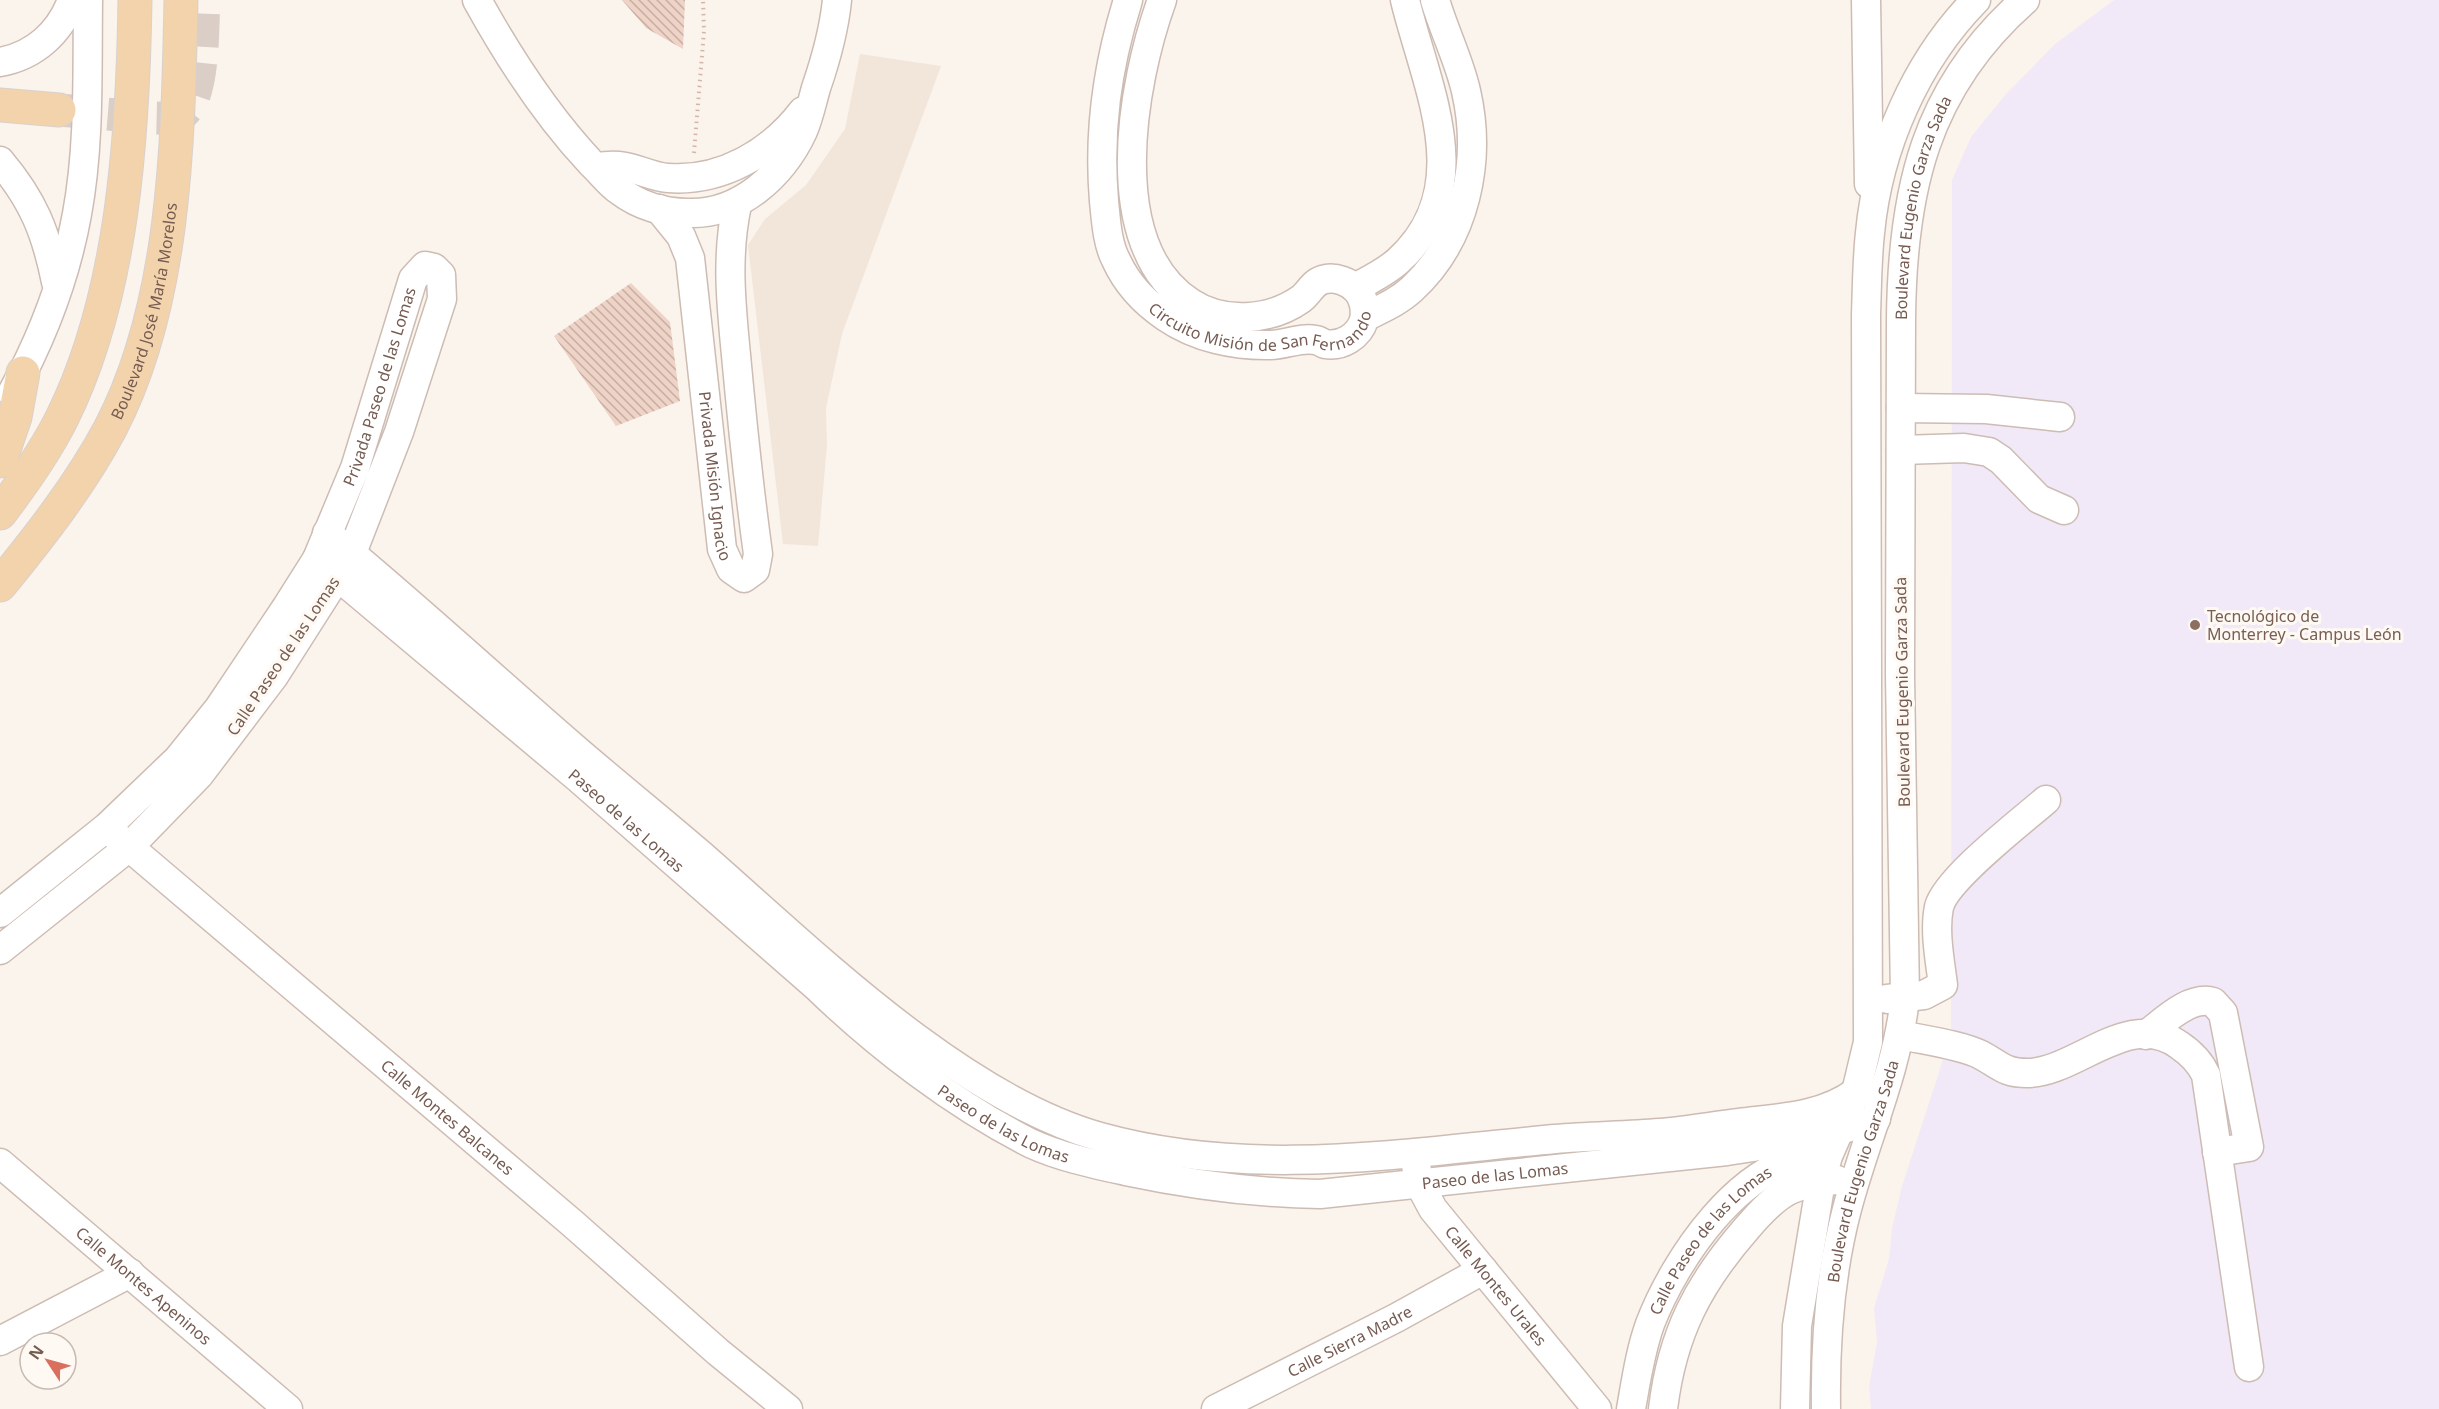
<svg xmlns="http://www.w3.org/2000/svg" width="2439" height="1409" font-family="'Noto Sans',sans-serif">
<defs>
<pattern id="building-back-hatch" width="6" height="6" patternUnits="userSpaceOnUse" patternTransform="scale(1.5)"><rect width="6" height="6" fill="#eed3c6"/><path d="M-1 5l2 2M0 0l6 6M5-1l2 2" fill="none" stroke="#c5aea3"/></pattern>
</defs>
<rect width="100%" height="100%" fill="#fbf4ed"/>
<path fill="#f2e6db" d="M860,54L941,66L842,334L826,408L827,445L818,546L783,544L748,245L765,219L806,185L845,129Z"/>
<path fill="#f1e9f8" d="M2114,0H2439V1409H1871L1869,1386L1877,1342L1874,1308L1889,1259L1892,1228L1902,1186L1951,1035L1952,180L1971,137L2006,94L2055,44Z"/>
<path fill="url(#building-back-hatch)" d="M622,0H685L683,49L646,28Z
M631,283L670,322L680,401L616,426L554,336Z"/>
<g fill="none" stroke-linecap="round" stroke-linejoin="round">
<path stroke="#dacec6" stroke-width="33" stroke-dasharray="33 16" stroke-linecap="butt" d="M59,110L155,118C164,118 174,120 182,114C205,97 202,26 204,0"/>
<defs>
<g id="minor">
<path d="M477,0C509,58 545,114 591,163C601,172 609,184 620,191C640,206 665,213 688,213C739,215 782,176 803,131C809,117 812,102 816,88C826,59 834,30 837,0"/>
<path id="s1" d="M1128,0C1107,67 1098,131 1104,201C1106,220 1107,243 1116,260C1127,284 1145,303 1166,317C1197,338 1235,346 1271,345C1285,345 1301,337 1315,340C1319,340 1322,343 1325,344C1342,347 1359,336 1364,320C1366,310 1364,297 1356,289C1349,282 1336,277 1326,279C1313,281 1310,292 1301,299C1270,321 1223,324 1191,303C1102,246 1132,83 1162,0"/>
<path d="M1866,0L1869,184"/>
<path d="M0,62C34,56 60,33 72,0"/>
<path d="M0,161C33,200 46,232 56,282"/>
<path d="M596,167C603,166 611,165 619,166C635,167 651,177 668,178C721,182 771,153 803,111"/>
<path id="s2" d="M659,209L681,236L690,258L722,549L731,569L744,578L755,570L758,554C749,488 742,421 736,355C731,304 726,255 737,205"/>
<path d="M1355,288C1369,280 1386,272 1398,261C1479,188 1426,87 1405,0"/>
<path d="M1365,317C1381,309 1398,302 1412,289C1466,239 1482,161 1466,91C1459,60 1444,31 1435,0"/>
<path d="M12,393C42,338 66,276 77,214C90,144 87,70 88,0"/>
<path d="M1901,408L1986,409L2060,417"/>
<path d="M1901,450L1964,448L1989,452L2001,460L2039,499L2064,510"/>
<path d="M327,533C411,602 491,676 573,747C617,785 663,822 707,860C815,955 961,1098 1100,1137C1252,1179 1402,1153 1555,1139C1590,1136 1625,1136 1660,1133C1687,1131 1713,1126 1739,1123C1780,1118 1822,1117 1856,1092"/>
<path id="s3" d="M317,559L578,778L817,987C878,1046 955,1105 1030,1143C1060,1157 1094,1164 1126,1171C1192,1185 1252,1193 1320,1194L1727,1151L1818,1137L1876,1119"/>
<path id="s4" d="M115,835L572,1223L718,1352L788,1409"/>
<path id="s5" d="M0,913L107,827L178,759L219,708L286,608L317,559L355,468L413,279L425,266L434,268L441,275L442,299L399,432L352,553L337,577L274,676L199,775L129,847L0,950"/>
<path d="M1887,999L1924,995L1943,985C1940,961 1934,931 1939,907C1946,879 2022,821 2046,800"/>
<path d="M1901,1035C1923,1040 1962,1045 1981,1055C2000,1065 2004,1073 2027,1073C2076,1073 2129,1008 2179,1045C2191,1053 2200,1062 2206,1075L2249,1367"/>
<path d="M2146,1035C2163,1022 2190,995 2213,1002L2223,1013L2249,1147L2217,1152"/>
<path id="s6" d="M0,1163L288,1409"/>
<path id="s7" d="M1416,1165L1419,1183L1433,1209L1597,1409"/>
<path d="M0,1341L130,1273"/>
<path id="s8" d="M1216,1409L1396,1318L1483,1270"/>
<path id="s9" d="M1631,1409C1636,1381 1640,1352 1650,1324C1675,1259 1740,1162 1815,1156"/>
<path d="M1663,1409C1672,1334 1698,1284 1747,1228C1759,1214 1775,1196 1792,1189C1806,1183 1823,1181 1837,1180"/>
<path d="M1795,1409L1797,1326L1821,1181L1828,1156L1856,1092L1868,1042L1866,315C1867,288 1867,260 1870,233C1878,148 1916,61 1976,0"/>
<path id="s10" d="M1826,1409C1825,1344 1830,1273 1847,1209C1866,1137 1897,1072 1905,998L1900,675L1901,320C1902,191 1925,88 2025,0"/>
</g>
<g id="major">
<path d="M0,105L59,110"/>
<path d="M0,461L15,417L23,373"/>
<path d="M0,513C23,483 45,452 62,418C123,295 133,136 135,0"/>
<path id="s11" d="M0,585C40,536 80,485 110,429C176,303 178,139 181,0"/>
</g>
</defs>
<use href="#minor" stroke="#cdbcb3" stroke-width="31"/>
<use href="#major" stroke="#d8d1ce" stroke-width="35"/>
<path stroke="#d4b6a9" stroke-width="4" stroke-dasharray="1.5 4.5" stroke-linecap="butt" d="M694,153L704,31L703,0"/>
<use href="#minor" stroke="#fff" stroke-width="28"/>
<use href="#major" stroke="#f3d3ac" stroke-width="33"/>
</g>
<circle fill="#8d6e63" stroke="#fef9f3" stroke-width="2" cx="2195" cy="625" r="6"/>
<g text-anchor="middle" stroke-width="6" stroke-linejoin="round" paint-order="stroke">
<g font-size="16" fill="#755b51" stroke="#fef9f3">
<text dy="6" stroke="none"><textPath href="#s10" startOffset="1214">Boulevard Eugenio Garza Sada</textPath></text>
<text dy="6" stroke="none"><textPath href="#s1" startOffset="444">Circuito Misión de San Fernando</textPath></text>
<text dy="6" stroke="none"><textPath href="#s11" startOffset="315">Boulevard José María Morelos</textPath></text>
<text dy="6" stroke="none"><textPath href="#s5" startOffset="663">Privada Paseo de las Lomas</textPath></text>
<text dy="6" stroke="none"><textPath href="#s2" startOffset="278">Privada Misión Ignacio</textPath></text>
<text transform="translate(283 656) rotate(-56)" y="6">Calle Paseo de las Lomas</text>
<text transform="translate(1902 692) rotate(-91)" y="6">Boulevard Eugenio Garza Sada</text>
<text dy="6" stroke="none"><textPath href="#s3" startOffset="405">Paseo de las Lomas</textPath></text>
<text dy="6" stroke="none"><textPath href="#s4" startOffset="436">Calle Montes Balcanes</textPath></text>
<text dy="6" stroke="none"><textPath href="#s3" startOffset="891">Paseo de las Lomas</textPath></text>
<text dy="6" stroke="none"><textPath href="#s10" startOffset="242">Boulevard Eugenio Garza Sada</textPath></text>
<text dy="6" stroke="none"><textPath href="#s3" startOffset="1395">Paseo de las Lomas</textPath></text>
<text dy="6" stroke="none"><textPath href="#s9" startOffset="192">Calle Paseo de las Lomas</textPath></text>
<text dy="6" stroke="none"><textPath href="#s6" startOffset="189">Calle Montes Apeninos</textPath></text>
<text dy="6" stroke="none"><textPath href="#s7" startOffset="147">Calle Montes Urales</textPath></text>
<text dy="6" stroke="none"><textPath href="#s8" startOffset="150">Calle Sierra Madre</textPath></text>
</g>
<g font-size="16" fill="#785e54" stroke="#fef9f3" text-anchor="start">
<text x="2207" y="622">Tecnológico de<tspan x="2207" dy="18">Monterrey - Campus León</tspan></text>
</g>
</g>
<g transform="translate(48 1361) rotate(306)"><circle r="28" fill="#fef9f3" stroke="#c7bab2" stroke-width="1.5"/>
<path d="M0-4.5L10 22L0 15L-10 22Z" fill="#d9705e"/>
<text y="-9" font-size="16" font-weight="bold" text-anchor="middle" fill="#755b51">N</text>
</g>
</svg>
